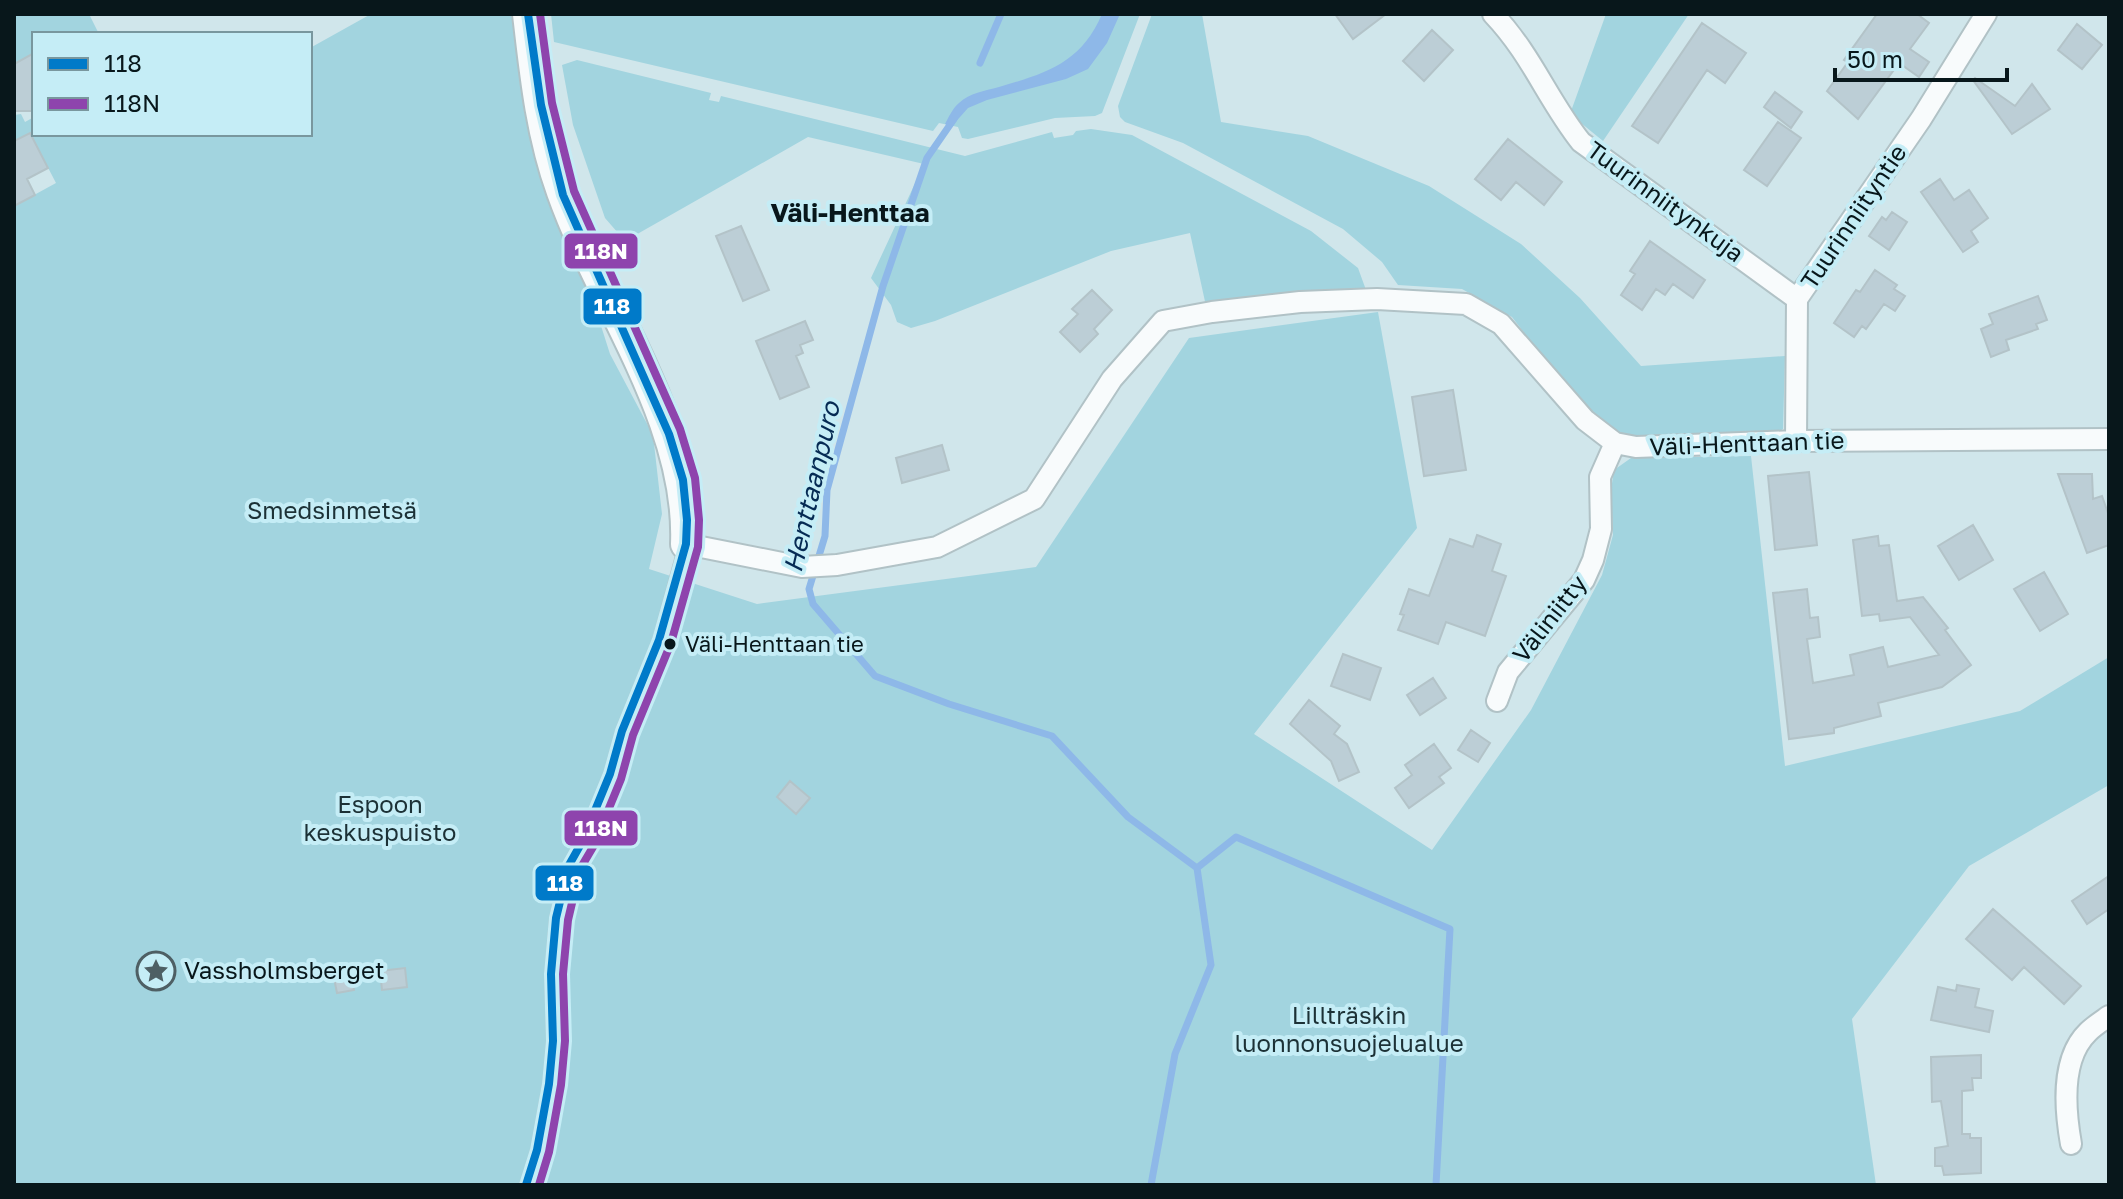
<svg xmlns="http://www.w3.org/2000/svg" width="2123" height="1199" font-family="'Golos Text',sans-serif">
<rect width="100%" height="100%" fill="#d0e6eb"/>
<path fill="#a2d4df" d="M14,14H89L99,34H34V53L14,64Z
M371,14H511L524,84L610,354L653,435L662,514L649,569L757,604L1036,567L1189,338L1378,312L1417,528L1254,734L1432,850L1531,710L1602,575L1613,535L1611,490L1614,470L1631,458L1751,456L1785,766L2020,711L2109,657V785L1969,866L1852,1019L1876,1185H14V206L56,183L30,133L14,141V115L21,114L25,122L34,117V134H310V48Z
M551,14H1140L1102,113L1095,116L1055,118L968,139L962,138L958,127L939,123L933,131L554,42Z
M1152,14H1202L1221,122L1308,136L1429,186L1521,244L1580,298L1641,366L1785,356L1783,429L1772,436L1649,439L1612,431L1574,398L1512,317L1462,289L1398,285L1382,262L1343,229L1183,143L1125,122L1120,117L1118,106Z
M1606,14H1689L1603,141L1570,114Z
M577,60L711,93L709,100L719,102L721,96L965,156L1052,132L1054,138L1073,135L1076,131L1091,129L1132,135L1311,231L1358,268L1366,290H1337L1206,306L1190,233L1111,251L935,321L911,328L897,322L891,305L871,278L924,164L808,137L625,241L605,218L573,125L562,65Z"/>
<path fill="#8eb8e8" d="M1102,14H1120L1107,43L1088,69L1066,79L987,100L968,108L952,126L945,124C949,117 952,109 959,103C970,93 984,91 999,87C1047,73 1081,63 1102,14Z"/>
<g fill="none" stroke-linecap="round" stroke-linejoin="round">
<path stroke="#8eb8e8" stroke-width="7" d="M980,63L1001,14
M954,119L927,158L883,286L827,490L825,536L809,589L813,604L875,676L949,704L1052,736L1128,817L1197,868L1211,965L1175,1054L1151,1185
M1197,868L1236,837L1450,929L1436,1185"/>
</g>
<path fill="#bcced6" stroke="#b3c3c8" stroke-width="2" d="M1335,14H1386L1353,39Z
M1877,14H1917L1929,23L1910,49L1929,62L1919,77L1899,63L1858,119L1827,91L1848,62L1844,60Z
M1702,23L1746,53L1725,83L1707,70L1658,143L1632,126Z
M2077,24L2102,45L2082,69L2058,50Z
M1432,30L1453,50L1424,81L1403,61Z
M34,53V111H14V64Z
M1975,78L2015,106L2032,84L2050,109L2012,134L1973,80Z
M1775,92L1802,112L1791,128L1764,107Z
M1778,122L1801,138L1767,186L1744,170Z
M30,133L48,168L27,179L35,195L14,206V141Z
M1508,139L1562,182L1544,205L1516,182L1501,200L1475,179Z
M1940,179L1954,200L1969,190L1988,218L1971,231L1978,242L1963,252L1921,192Z
M1892,212L1907,222L1889,250L1869,236L1882,217L1886,220Z
M741,226L769,290L743,301L716,236Z
M1650,241L1705,280L1693,298L1673,284L1665,295L1656,289L1642,310L1621,295L1635,274L1630,271Z
M1875,270L1897,285L1894,289L1905,296L1895,311L1884,304L1866,329L1862,326L1854,337L1834,323L1856,290L1860,292Z
M1092,290L1112,310L1094,329L1098,334L1080,352L1060,332L1078,314L1072,309Z
M2038,296L2047,320L2036,324L2038,329L2006,340L2009,350L1991,357L1981,329L1993,324L1989,314Z
M805,321L813,340L800,345L803,353L796,356L809,387L780,399L756,341Z
M1453,390L1466,470L1424,476L1412,397Z
M942,445L949,470L902,483L896,458Z
M1809,472L1817,545L1775,550L1768,476Z
M2058,474H2092L2093,499L2102,496L2109,516V545L2087,553Z
M1973,525L1993,560L1959,580L1938,546Z
M1477,535L1501,544L1492,571L1506,576L1485,636L1446,622L1438,644L1398,630L1404,615L1400,614L1409,589L1429,596L1450,539L1473,547Z
M1878,536L1879,546L1889,545L1897,601L1923,597L1948,628L1945,630L1971,665L1942,687L1878,703L1881,716L1834,728V733L1789,739L1773,593L1807,589L1810,618L1818,617L1820,637L1807,639L1813,683L1854,675L1850,655L1883,647L1888,667L1939,655L1910,617L1880,621L1879,614L1862,616L1853,540Z
M2044,572L2068,614L2040,631L2014,589Z
M1343,654L1381,668L1370,700L1331,686Z
M1433,678L1446,698L1420,715L1407,695Z
M1309,700L1340,726L1334,734L1347,744L1359,772L1339,781L1331,761L1290,724Z
M1471,730L1490,743L1478,762L1458,750Z
M1434,744L1451,768L1439,777L1444,783L1409,808L1395,788L1412,775L1405,765Z
M790,781L810,798L796,814L777,797Z
M2109,876V909L2087,924L2072,901Z
M1993,909L2081,986L2064,1004L2024,967L2012,980L1966,939Z
M405,968L407,987L382,990L380,971Z
M350,970L354,990L337,993L333,973Z
M1957,985L1979,989L1975,1007L1993,1011L1989,1032L1931,1020L1938,987L1956,991Z
M1981,1055V1078H1972L1973,1090L1962,1091V1134H1970V1138H1981V1173L1944,1175L1942,1166H1935V1148L1948,1146L1941,1101L1932,1102L1931,1057Z"/>
<g fill="none" stroke-linecap="round" stroke-linejoin="round">
<defs>
<path id="lane" d="M526,1185L537,1150L549,1084L553,1041L551,974L556,918L569,865L582,842L610,774L622,731L659,640L685,545"/>
<path id="street" d="M1493,14C1532,55 1547,99 1581,142L1797,299
M1796,441L1797,299L1921,119L1986,14
M686,544L802,567L837,565L937,547L1034,499L1112,379L1163,321L1212,312L1300,302L1377,299L1466,304L1501,324L1585,420L1615,443L1636,447L1796,441L2109,439
M1497,701L1508,672L1584,580L1593,560L1601,529L1600,477L1615,443
M2071,1144C2065,1110 2060,1059 2088,1032C2094,1026 2102,1021 2109,1016"/>
<path id="secondary" d="M528,14C535,75 541,134 562,192C602,305 691,421 686,544"/>
</defs>
<use href="#lane" stroke="#b1c2c6" stroke-width="14"/>
<use href="#street" stroke="#b1c2c6" stroke-width="24"/>
<use href="#secondary" stroke="#b1c2c6" stroke-width="34"/>
<use href="#lane" stroke="#f8fbfc" stroke-width="10"/>
<use href="#street" stroke="#f8fbfc" stroke-width="20"/>
<use href="#secondary" stroke="#f8fbfc" stroke-width="30"/>
<defs>
<path id="bus-1" d="M526,1185L537,1150L549,1084L553,1041L551,974L556,918L569,865L582,842L610,774L622,731L659,640L686,544L687,520L683,480L669,434L563,195L541,105L528,14"/>
<path id="bus-2" d="M539,1185L549,1152L561,1085L565,1041L563,974L568,920L580,869L593,847L621,779L633,735L671,643L698,547L699,520L695,478L680,429L574,191L552,103L540,14"/>
</defs>
<use href="#bus-1" stroke="#c5edf6" stroke-width="14"/>
<use href="#bus-2" stroke="#c5edf6" stroke-width="14"/>
<use href="#bus-1" stroke="#007ac9" stroke-width="8"/>
<use href="#bus-2" stroke="#8e44ad" stroke-width="8"/>
</g>
<defs>
<symbol id="sight-ring" viewBox="-11 -11 22 22"><circle r="9.5" fill="#c5edf6" stroke="#4e5f64" stroke-width="1.5"/><path d="M0-6L1.8-2.2L6-1.7L2.9 1.2L3.7 5.4L0 3.3L-3.7 5.4L-2.9 1.2L-6-1.7L-1.8-2.2Z" fill="#4e5f64"/></symbol>
</defs>
<g fill-rule="evenodd">
<use href="#sight-ring" x="134" y="949" width="44" height="44"/>
</g>
<circle fill="#08171b" stroke="#c5edf6" stroke-width="3" cx="670" cy="644" r="7"/>
<g text-anchor="middle" stroke-width="8" stroke-linejoin="round" paint-order="stroke">
<g font-size="22" fill="#08171b" stroke="#c5edf6" text-anchor="start">
<text x="685" y="652">Väli-Henttaan tie</text>
</g>
<g font-size="24" fill="#08171b" stroke="#c5edf6">
<text transform="translate(1665 202) rotate(36)" y="8">Tuurinniitynkuja</text>
<text transform="translate(1854 217) rotate(-56)" y="8">Tuurinniityntie</text>
<text transform="translate(1747 444) rotate(-2)" y="8">Väli-Henttaan tie</text>
<text transform="translate(1550 619) rotate(-52)" y="8">Väliniitty</text>
</g>
<g font-size="24" fill="#1c3136" stroke="#c5edf6">
<text x="332" y="519">Smedsinmetsä</text>
<text x="380" y="813">Espoon<tspan x="380" dy="28">keskuspuisto</tspan></text>
<text x="1349" y="1024">Lillträskin<tspan x="1349" dy="28">luonnonsuojelualue</tspan></text>
</g>
<g font-size="24" fill="#08171b" stroke="#c5edf6" text-anchor="start">
<text x="184" y="979">Vassholmsberget</text>
</g>
<g font-size="26" font-weight="bold" fill="#08171b" stroke="#c5edf6">
<text x="850" y="222">Väli-Henttaa</text>
</g>
<g font-size="26" font-style="italic" fill="#052a53" stroke="#c5edf6">
<text transform="translate(812 487) rotate(-77)" y="9">Henttaanpuro</text>
</g>
</g>
<g stroke="#c5edf6" stroke-width="3">
<rect x="563" y="232" width="76" height="38" rx="8" fill="#8e44ad"/>
<rect x="582" y="287" width="61" height="39" rx="8" fill="#007ac9"/>
<rect x="563" y="809" width="76" height="38" rx="8" fill="#8e44ad"/>
<rect x="534" y="864" width="61" height="38" rx="8" fill="#007ac9"/>
</g>
<g font-size="22" text-anchor="middle" font-weight="bold" fill="#fff">
<text x="601" y="259">118N</text>
<text x="612" y="314">118</text>
<text x="601" y="836">118N</text>
<text x="565" y="891">118</text>
</g>
<rect width="2123" height="1199" fill="none" stroke="#08171b" stroke-width="32"/>
<rect x="32" y="32" width="280" height="104" fill="#c5edf6" stroke="#79979e" stroke-width="2"/>
<rect x="48" y="58" width="40" height="12" fill="#007ac9" stroke="#79979e" stroke-width="2"/>
<text x="104" y="72" font-size="24" fill="#08171b">118</text>
<rect x="48" y="98" width="40" height="12" fill="#8e44ad" stroke="#79979e" stroke-width="2"/>
<text x="104" y="112" font-size="24" fill="#08171b">118N</text>
<path d="M1835 68v12h172v-12" fill="none" stroke="#08171b" stroke-width="4"/>
<text x="1847" y="68" font-size="24" fill="#08171b" stroke="#c5edf6" stroke-width="6" paint-order="stroke">50 m</text>
</svg>
